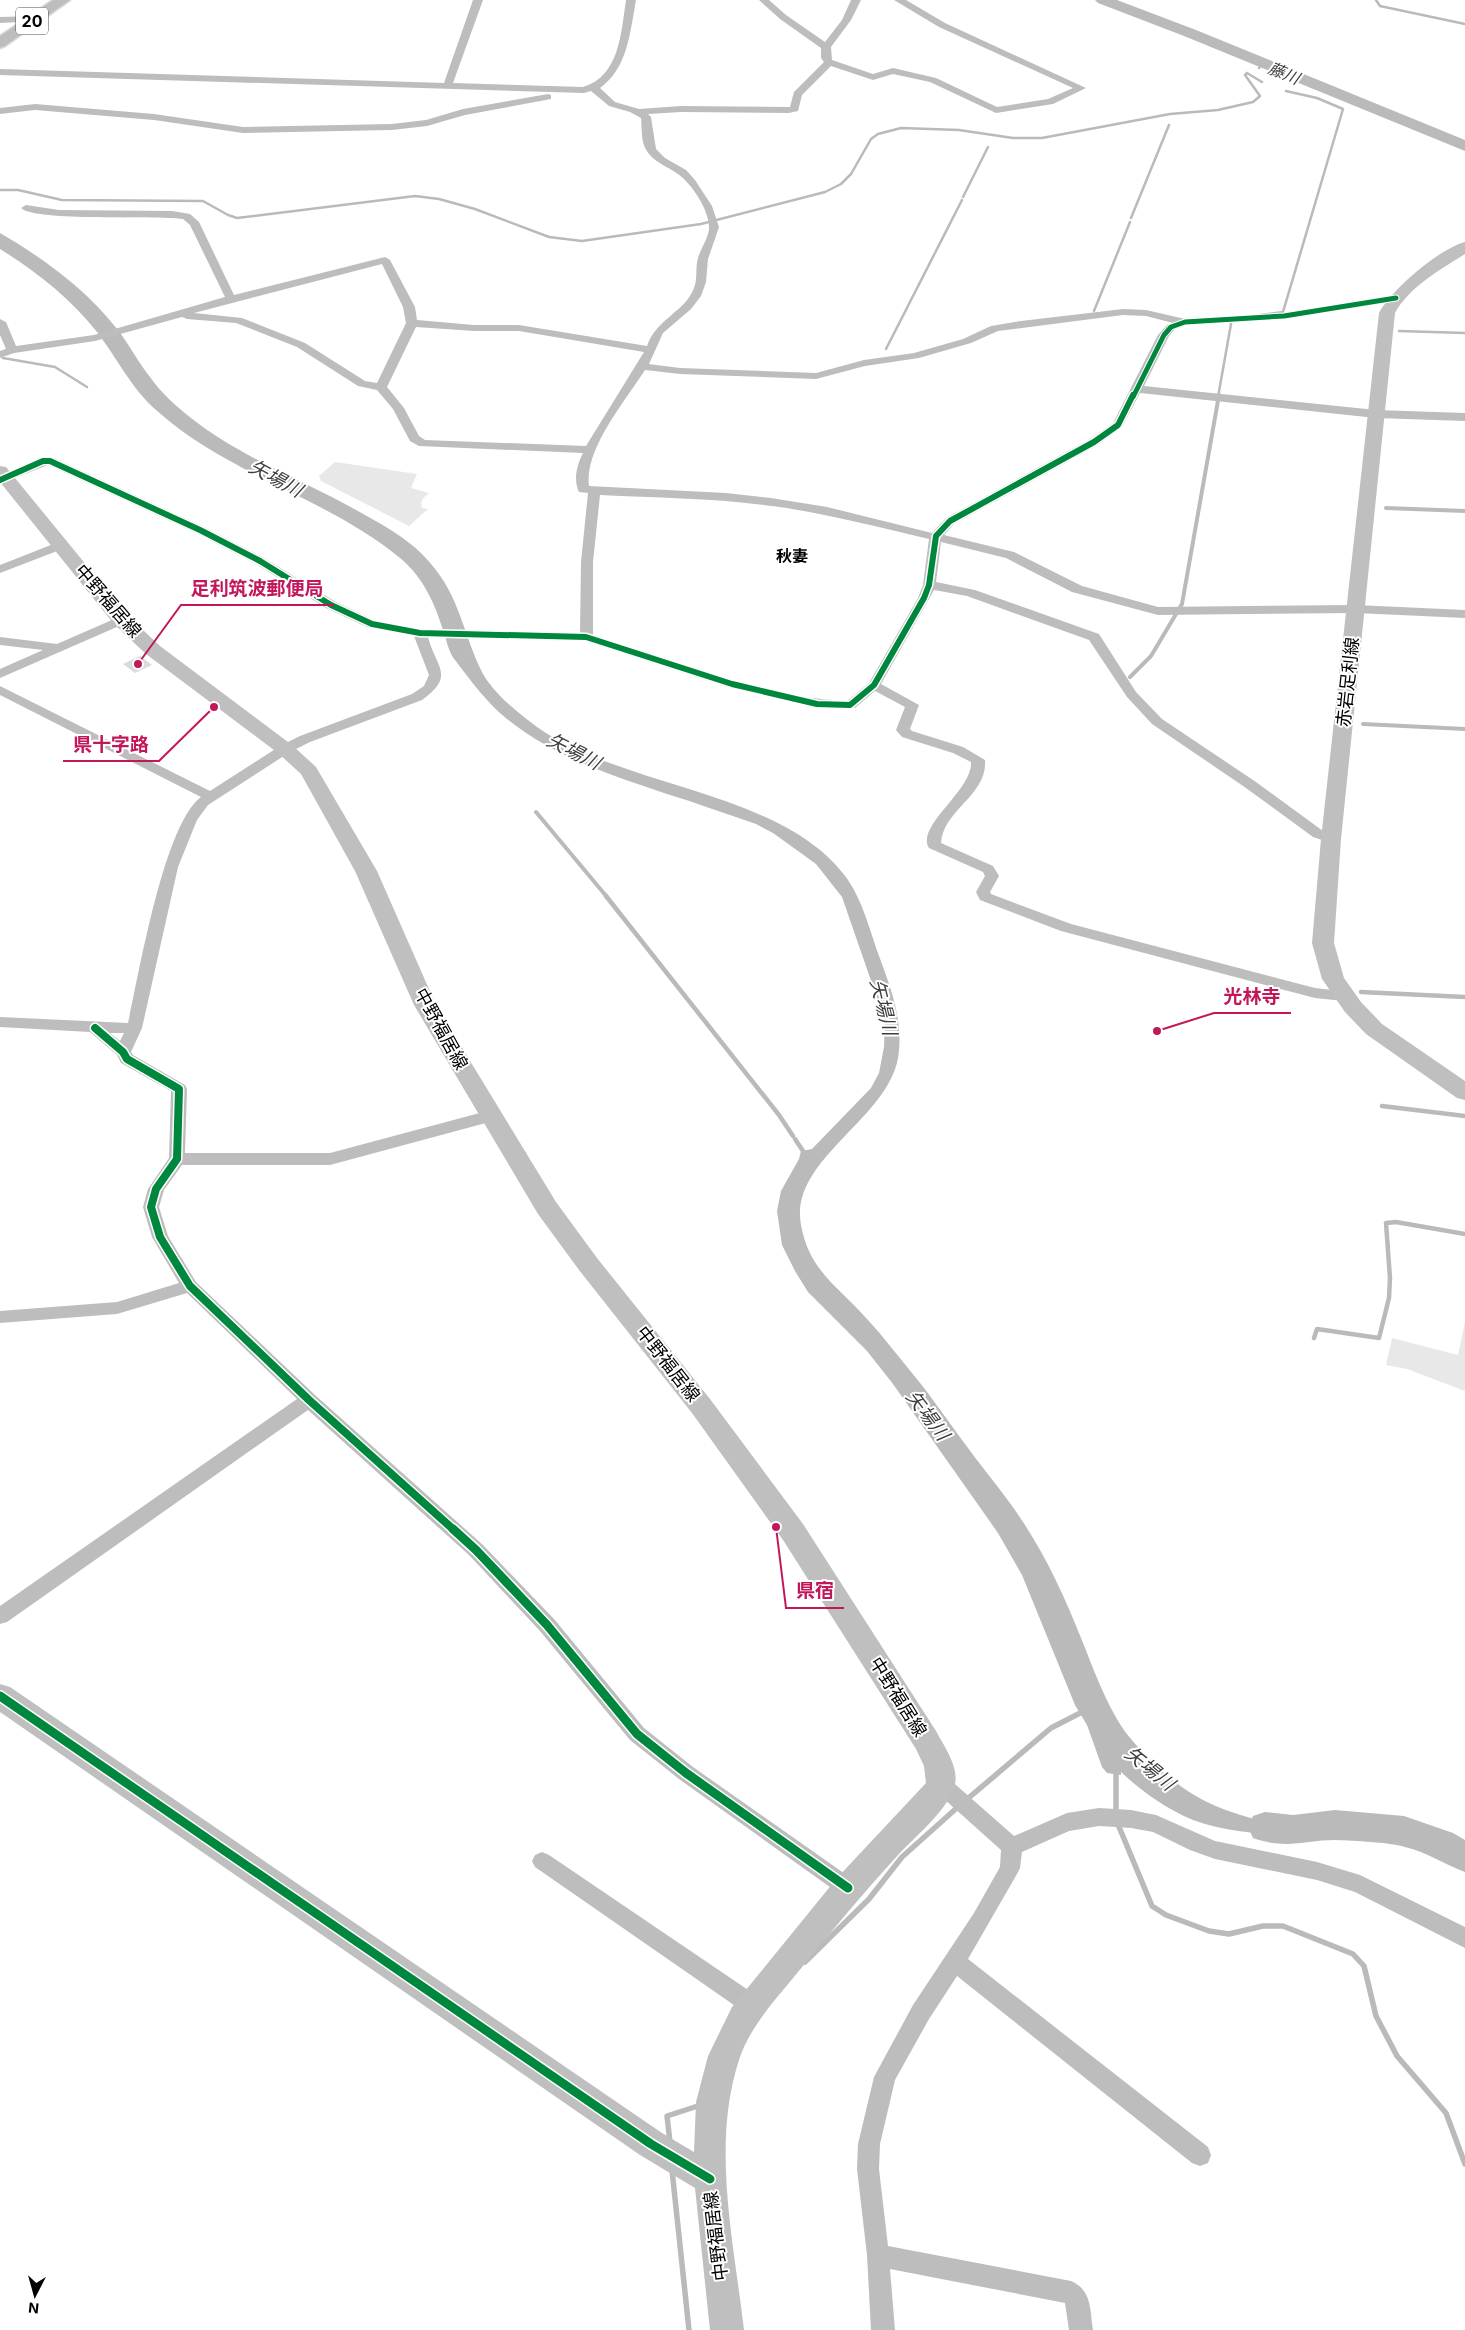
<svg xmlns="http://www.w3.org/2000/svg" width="1465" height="2330" font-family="Inter,'Noto Sans JP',sans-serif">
<rect width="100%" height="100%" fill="#fff"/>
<path fill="#e8e8e8" d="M335,462L417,474L411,488L429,493C423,498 420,501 422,508L428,509L409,526L321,481L319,476Z
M1465,1322V1391L1407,1369L1386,1365L1392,1338L1458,1355Z"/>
<path fill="#bababa" d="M0,233C43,258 86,289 117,329C129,344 138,362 150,377C161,393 176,406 191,418C243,459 308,482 365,515C385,526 406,538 423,555C459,592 460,624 480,668C491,692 516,711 537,727C624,789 785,790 848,880C863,902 870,931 879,956C891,988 904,1023 898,1058C887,1120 789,1160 801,1225C809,1271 839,1287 867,1319C883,1336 897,1355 912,1373C932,1397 949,1423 968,1448C984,1470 1002,1491 1017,1513C1044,1552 1064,1595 1081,1638C1094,1670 1106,1705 1126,1733C1138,1748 1153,1763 1167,1775C1213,1817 1271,1822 1329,1835C1284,1836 1218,1835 1178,1813C1157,1802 1138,1788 1121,1772V1775L1107,1773L1102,1767L1087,1725L1075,1705L1022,1575L998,1533L893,1384L867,1351L808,1292L795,1271L782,1245L777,1211L781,1191L799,1159L801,1151L812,1149L871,1088L879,1073L884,1047L885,1021L842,897L816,864L773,833L756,824C726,814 697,803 667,794C611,775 554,757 507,719C487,703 471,681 455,660C449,653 447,642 444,633C435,604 424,578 400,558C326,497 228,475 156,410C131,388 117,358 97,332C70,298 37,272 0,249Z"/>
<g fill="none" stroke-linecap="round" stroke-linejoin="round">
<path stroke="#bababa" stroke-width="2.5" d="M1376,0L1380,6L1465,24
M1259,68L1263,63
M1247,73L1262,82
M0,190H18L62,200L203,201L228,215L237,218L415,196L439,199L475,209L549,237L582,241L701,224L825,192L841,184L851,174L871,139L878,134L901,128L959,130L1013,138H1042L1170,114L1218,110L1253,102L1260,96L1245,75L1247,73
M963,197L988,147
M1131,218L1169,125
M1094,311L1130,222
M1260,315L1283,312L1343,109L1317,98L1286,91
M1399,331L1465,333
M886,349L962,200
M3,358L55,367L87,387
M1218,397L1231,324"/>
<path stroke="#bababa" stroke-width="4" d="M1386,508L1465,511
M1130,677L1151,656L1182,604L1219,395
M1363,724L1465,729
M536,812L607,897"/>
<path stroke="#bababa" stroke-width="4.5" d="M606,896L779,1115L793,1136
M1361,992L1465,997
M1382,1106L1465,1116
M795,1139L805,1154
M1314,1338L1317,1329L1379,1338L1389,1298L1390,1278L1386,1223L1396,1222L1465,1234"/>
<path stroke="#bababa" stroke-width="5.5" d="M1116,1770V1815
M965,1801L1051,1728L1084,1711
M1117,1822L1152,1906L1166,1915L1209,1931L1229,1934L1263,1926H1283L1353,1954L1364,1966L1376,2016L1397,2056L1446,2113L1465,2164
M805,1962L869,1899L902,1857L959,1806
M670,2142L667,2116L701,2105
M672,2170L689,2330"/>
<path fill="#bababa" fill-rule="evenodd" d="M1095,0H1117L1196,30L1465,140V151L1184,36L1098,3Z
M1335,1810L1404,1816L1453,1833L1465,1840V1872C1445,1865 1427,1852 1405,1847C1388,1842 1355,1841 1336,1840C1304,1840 1287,1850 1253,1838L1248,1827L1253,1816L1265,1812L1293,1815Z"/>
</g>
<path fill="#dbdbdb" d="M140,656L152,665L135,673L123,664Z"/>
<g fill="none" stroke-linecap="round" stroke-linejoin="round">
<defs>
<path id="primary" d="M53,0H70L5,46L0,48V36Z"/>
</defs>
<use href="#primary" stroke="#dbdbdb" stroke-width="3"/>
<path fill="#bdbdbd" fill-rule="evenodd" d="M473,0H483L453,83L583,87C620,76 621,32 626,0H636C630,32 628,68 600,88L615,102L639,109L681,106L790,107L794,92L824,62L821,58V48L780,19L759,0H769L786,15L825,42L842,20L851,0H861L851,20L831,47L832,60L873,74L893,68L936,78L997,107L1048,99L1073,88L939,27L894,0H906L945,23L1086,88L1053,104L996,113L930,82L893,74L873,80L831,66L802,95L798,111L789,113L681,112L648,114L651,117L656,149L665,158L686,170L695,180L712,206L719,227L708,259L706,282L701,296L691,309L663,333L649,364L680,368L816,373L864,360L914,353L963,339L991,326L1021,321L1123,309L1146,310L1185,319L1284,313L1396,295L1400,296V300L1284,319L1186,325L1175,329L1169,336L1144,386L1376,410L1465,413V421L1376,418L1140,393L1122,427L1098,445L954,524L944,535L1014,552L1082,586L1158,607L1356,605L1465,610V618L1356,613L1158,615L1072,592L1006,558L941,542L936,582L975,590L1099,634L1136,692L1162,719L1256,782L1323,831L1336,836L1338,839L1336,842L1331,843L1313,837L1246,788L1152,724L1127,697L1089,640L967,596L934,590L881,684L919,705L910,729L912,731L963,747L985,760C988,795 943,810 941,843L993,866L999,876L990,892L991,894L1071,924L1315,988L1349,992L1352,996L1349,1000L1344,1001L1315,998L1061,931L980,900L976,892L985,876L983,872L929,848C915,826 973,790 971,762L953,753L902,737L896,730L905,707L875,691L855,708H817L727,687L585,641L428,637C436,668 456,675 422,700L310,742L290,752L208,805L197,820L178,867L142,1028L131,1052L133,1055L185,1085L187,1089L185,1153H330L491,1110L497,1112L499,1116L497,1120L330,1165H182L164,1190L159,1207L168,1236L196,1282L315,1395L483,1545L554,1619L644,1728L693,1767L855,1881L858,1888L855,1895L848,1897L841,1895L679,1779L630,1740L540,1631L469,1555L308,1410L7,1622L0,1624V1606L297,1399L187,1293L117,1314L0,1323V1311L117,1302L179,1283L152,1237L143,1207L148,1189L169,1158L171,1091L121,1063L117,1055L90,1032L0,1027V1017L128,1023C139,974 164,824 201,797L0,695V686L210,791L280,746L300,736L412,694L424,686L429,675L414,636L367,627L326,608L256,564L196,533L48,465L0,484V476L39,458H54L204,527L264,558L336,602L376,621L420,629L580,633L581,562L588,493L579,492C573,479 577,465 583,453L419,446L410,441L393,409L377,390L358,386L297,347L236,323L187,319L182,317L95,341L14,353L0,358V351L6,349L0,335V319L6,322L16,346L94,335L225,297L190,225L183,219C154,215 36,222 21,208L26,205L59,210L172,211L190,214L199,222L234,295L385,257L390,260L415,307L417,320L474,325H519L647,346C656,319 685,312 694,288C698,278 695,268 698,258C701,248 708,239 709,229C710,211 692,184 678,174C667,166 652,162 645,148C641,139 642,128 641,118L630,112L609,106L591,91L584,93L0,75V69L444,83ZM382,264L403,307L406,323L377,383L365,381L305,343L242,318L194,313ZM1123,315L1146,316L1173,323L1167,325L1158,335L1113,423L1090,439L946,518L932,533L827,507L771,498L726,493L589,486C584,449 626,400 645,370L680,374L816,379L865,366L919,358L971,343L998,331ZM416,327L474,331H519L644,352L586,446L425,440L419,436L404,408L387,387ZM600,495C657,498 715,498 772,506C825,513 877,527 929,539L923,585L918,598L869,683L847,701C762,698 673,661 593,635V562ZM110,1033H124L120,1041Z
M35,16L40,19L38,21L0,23V17Z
M548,94L551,95V99L465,115L427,126L392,130L243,133L154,120L35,110L0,114V108L35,104L154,114L243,127L392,124L426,120L463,109Z
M61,541L67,545L65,548L0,573V565Z
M121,616L127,620L126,623L0,678V669L43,650L0,645V637L57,644Z
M941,1775L948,1778L1014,1836L1067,1813L1099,1808L1131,1810L1156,1815L1215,1841L1317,1862L1360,1875L1465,1927V1948L1355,1892L1317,1880L1215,1859L1190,1850L1153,1832L1131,1828L1099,1826L1069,1831L1022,1852L1020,1868L1017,1874L968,1959L1208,2147L1211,2155L1208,2163L1200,2166L1192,2163L957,1976L929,2019L895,2080L880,2144L879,2169L888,2246L1071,2281C1092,2290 1090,2310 1093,2330H1069L1065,2303L890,2269L895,2330H871L867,2255L857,2169L858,2144L874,2077L913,2005L974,1913L1000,1867L1001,1850L934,1790L931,1784L934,1778Z
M542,1852L549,1855L760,1998L763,2005L760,2012L752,2015L744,2012L535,1867L532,1861L535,1855Z"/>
<path fill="#bfbfbf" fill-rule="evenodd" d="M1465,242V254C1440,270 1410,286 1395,313L1341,839L1334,943L1344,978L1361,1002L1382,1024L1465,1081V1100L1457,1098L1366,1034L1345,1012L1322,979L1312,943L1321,839L1379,313C1392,289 1439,249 1465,242Z
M0,466L6,467L128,616L160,646L292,745L316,767L377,871L436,1005L556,1202L597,1258L710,1399L803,1524L936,1731C944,1746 959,1767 955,1784C950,1808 916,1836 899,1854C864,1892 831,1932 798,1972C776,1999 750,2026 739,2060C711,2146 734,2242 744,2330H710L695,2188L640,2155L0,1712V1684L10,1687L662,2133L694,2152L696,2102L708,2056L732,2007L837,1878L926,1783L924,1766L916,1749L783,1540L692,1413L579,1270L538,1214L414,1005L355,871L301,774L278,753L146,654L114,624L0,482Z"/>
<use href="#primary" fill="#bdbdbd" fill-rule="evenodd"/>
<defs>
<path id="cycleway-far3" d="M1133,397L1164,335L1171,327L1185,322L1284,316L1396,298"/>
<path id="cycleway-far2" d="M0,480L43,461H50L200,530L260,561L331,605L372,624L420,633L586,637L732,684L817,704L850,705L874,685L924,598L929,585L936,536L950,521L1094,442L1118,425L1133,395"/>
<path id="cycleway-far1" d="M95,1028L123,1052L127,1059L179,1089L177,1159L156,1189L151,1207L160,1237L190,1286L309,1400L454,1530"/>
<path id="cycleway" d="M453,1529L476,1550L547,1625L637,1734L686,1773L848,1888
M0,1696L651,2144L710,2179"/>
</defs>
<use href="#cycleway-far3" stroke="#fff" stroke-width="7"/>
<use href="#cycleway-far2" stroke="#fff" stroke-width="9"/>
<use href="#cycleway-far1" stroke="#fff" stroke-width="11"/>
<use href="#cycleway" stroke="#fff" stroke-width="12"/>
<use href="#cycleway-far3" stroke="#00873e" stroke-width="5"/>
<use href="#cycleway-far2" stroke="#00873e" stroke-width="6"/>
<use href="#cycleway-far1" stroke="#00873e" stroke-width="8"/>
<use href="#cycleway" stroke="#00873e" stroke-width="9"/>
</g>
<g text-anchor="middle" stroke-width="4" stroke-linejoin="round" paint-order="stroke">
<rect fill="#fff" stroke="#4c4c4c" stroke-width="1" x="16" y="7.5" width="32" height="27" rx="4"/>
<g font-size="16" font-weight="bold" fill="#000">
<text x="32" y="27">20</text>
</g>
<g font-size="16" font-style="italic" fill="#3d3d3d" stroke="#fff">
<text transform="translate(1284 73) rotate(22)" y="6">藤川</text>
</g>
<g font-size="16" font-weight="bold" fill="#000" stroke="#fff">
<text x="792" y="562">秋妻</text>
</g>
<g font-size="18" fill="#000" stroke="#fff">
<text transform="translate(108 601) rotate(49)" y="6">中野福居線</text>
<text transform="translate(1348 682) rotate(-84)" y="6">赤岩足利線</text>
<text transform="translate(441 1029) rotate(61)" y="6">中野福居線</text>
<text transform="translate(668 1364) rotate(52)" y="6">中野福居線</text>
<text transform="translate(898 1697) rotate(58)" y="6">中野福居線</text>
<text transform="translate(716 2236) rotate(-97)" y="6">中野福居線</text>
</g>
<g font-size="19" font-style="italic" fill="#3d3d3d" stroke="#fff">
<text transform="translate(276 478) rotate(28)" y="7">矢場川</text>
<text transform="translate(574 751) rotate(27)" y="7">矢場川</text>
<text transform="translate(884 1007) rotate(76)" y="7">矢場川</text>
<text transform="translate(928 1415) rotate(53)" y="7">矢場川</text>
<text transform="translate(1150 1768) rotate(39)" y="7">矢場川</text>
</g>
</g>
<path fill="none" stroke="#c2185b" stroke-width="2" d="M138 664L181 605H334M214 707L159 761H63M1157 1031L1214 1013H1291M776 1527L786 1608H844"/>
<g fill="#c2185b" stroke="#fff" stroke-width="2">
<circle cx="138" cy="664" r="5"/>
<circle cx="214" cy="707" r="5"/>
<circle cx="1157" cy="1031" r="5"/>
<circle cx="776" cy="1527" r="5"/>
</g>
<g font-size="19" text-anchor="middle" font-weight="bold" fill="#c2185b" stroke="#fff" stroke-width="4" stroke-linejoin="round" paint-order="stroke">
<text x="257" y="595">足利筑波郵便局</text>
<text x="111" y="751">県十字路</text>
<text x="1252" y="1003">光林寺</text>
<text x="815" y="1597">県宿</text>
</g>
<g transform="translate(35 2295) rotate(186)" stroke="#ffffff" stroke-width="4" paint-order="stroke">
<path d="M0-4L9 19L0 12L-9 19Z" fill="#000000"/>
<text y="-8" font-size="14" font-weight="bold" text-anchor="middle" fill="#000000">N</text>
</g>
</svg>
